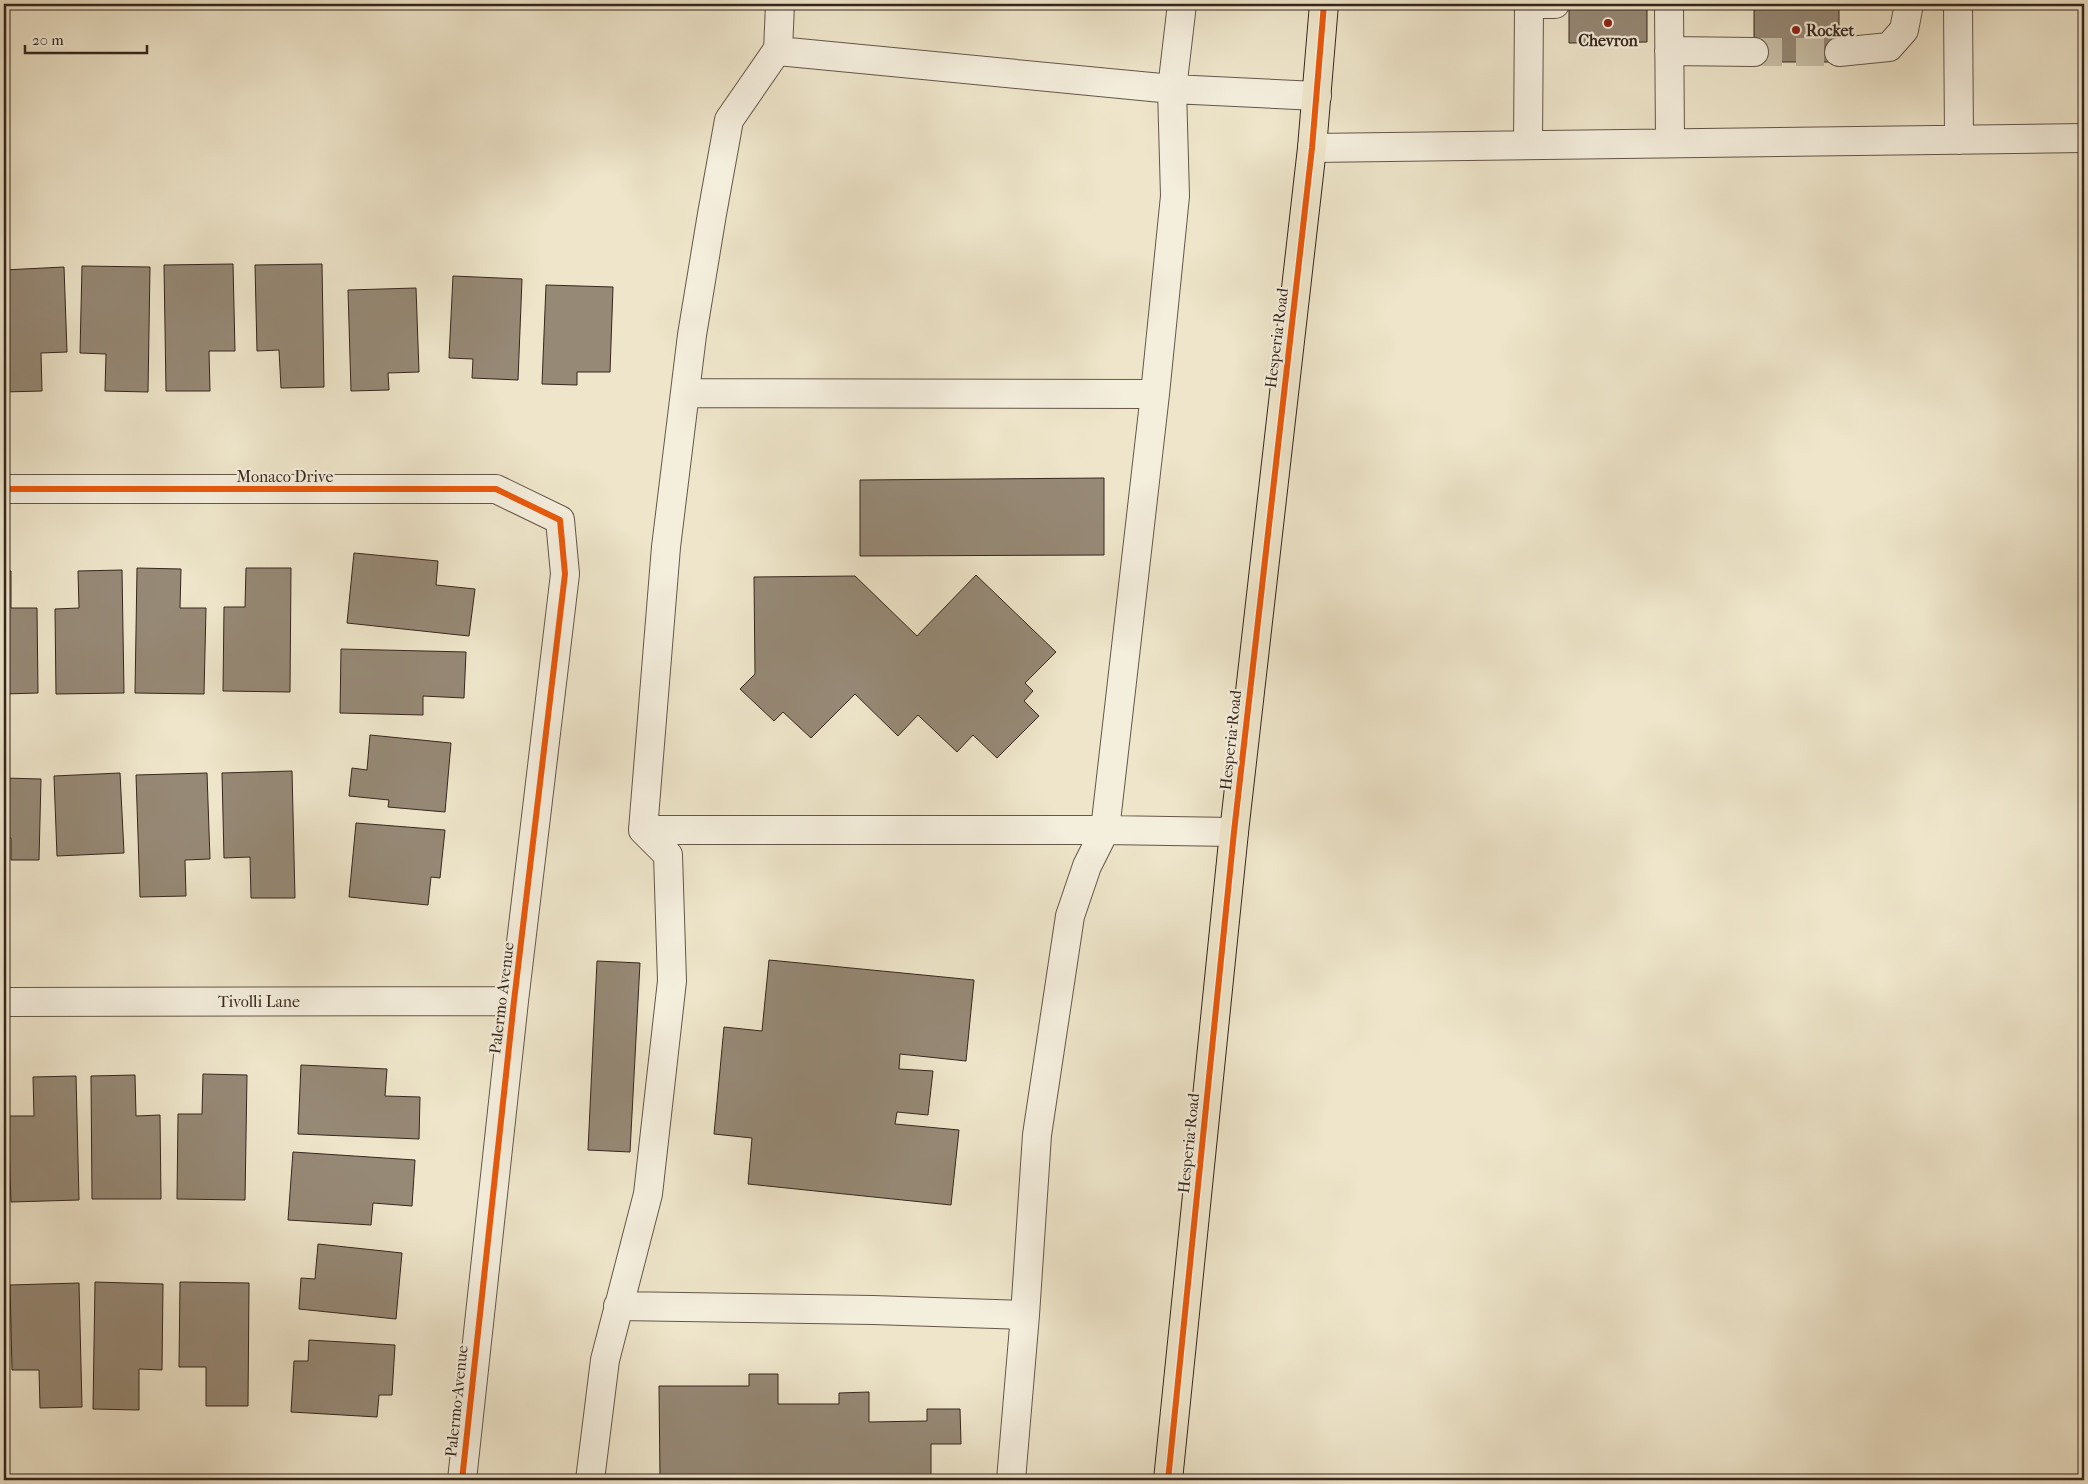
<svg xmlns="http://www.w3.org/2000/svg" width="2088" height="1484" font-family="'IM FELL French Canon',serif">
<rect width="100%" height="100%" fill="#eee5ca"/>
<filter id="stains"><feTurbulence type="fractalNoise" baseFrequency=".004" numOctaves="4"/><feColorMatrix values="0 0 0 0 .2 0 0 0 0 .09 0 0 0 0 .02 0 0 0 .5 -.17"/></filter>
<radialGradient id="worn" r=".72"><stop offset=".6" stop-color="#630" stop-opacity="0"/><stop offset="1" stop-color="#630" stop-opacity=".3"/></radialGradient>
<path fill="#968976" stroke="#36261c" d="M1569,4H1647V42L1569,43Z
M1777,4H1861V9H1839V62H1754V8H1777Z
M233,264L235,351H209L210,391H166L164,265Z
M322,264L324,387L281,388L279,350L257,351L255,265Z
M82,266L150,267L148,392L105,391L106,354L80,353Z
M64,267L67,352L41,353L42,391L4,392V270Z
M453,276L522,279L518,380L472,378L473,359L449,358Z
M546,285L613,287L610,372H577V385L542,384Z
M416,288L419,372L388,373L389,390L351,391L348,290Z
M1104,478V555L860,556V480Z
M354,553L438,561L436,585L475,589L469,636L347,623Z
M137,568L181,569L180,608H206L204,694L135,693Z
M246,568H291L290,692L223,691L224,607H245Z
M122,570L124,693L56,694L55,609L79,608L78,571Z
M4,571H11V608H37L38,693L4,694Z
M976,575L1056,652L1025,683L1033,691L1024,701L1039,716L997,758L973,735L957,752L918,715L898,736L855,694L811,738L783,712L774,721L740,689L755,674L754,577L855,576L917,636Z
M341,649L466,652L464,698L423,696V715L340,713Z
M370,735L451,743L445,812L388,807L389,800L349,796L352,768L367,770Z
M292,771L295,898H251L250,857L224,858L222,773Z
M120,773L124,853L57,856L54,776Z
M207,773L210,859L185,860L186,896L140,897L136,775Z
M4,778L41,779L39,860H11V838H4Z
M356,823L445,830L440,878L431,877L428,905L349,897Z
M769,960L974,980L966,1061L900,1054L899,1069L933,1071L928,1115L897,1112L895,1124L959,1130L951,1205L748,1184L752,1138L714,1134L724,1027L762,1031Z
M597,961L640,963L630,1152L588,1150Z
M301,1065L387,1069L385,1096L420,1097L419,1139L298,1134Z
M203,1074L247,1075L245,1200L177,1199L178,1114H202Z
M135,1075L136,1116L160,1115L161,1199H92L91,1076Z
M76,1076L79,1200L11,1202L8,1116H34L33,1077Z
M293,1152L415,1160L412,1206L373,1203L371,1225L288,1220Z
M318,1244L402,1253L396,1319L299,1309L301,1278L315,1279Z
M95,1282L163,1284L162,1370L139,1369V1410L93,1409Z
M180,1282L249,1283L248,1406H206V1367H179Z
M79,1283L82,1407L40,1408L39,1370H12L10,1285Z
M309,1340L395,1345L392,1395H379L377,1417L291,1412L294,1361H308Z
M749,1374H778V1404H839V1393L869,1392V1422L927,1421V1409H960L961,1444H931V1480H660L659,1386H749Z"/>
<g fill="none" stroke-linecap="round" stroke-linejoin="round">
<path stroke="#c9bfa7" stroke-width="28" stroke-dasharray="28 14" stroke-linecap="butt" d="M1754,52H1839"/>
<defs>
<path id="minor" d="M780,4L778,51L1172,89L1317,96
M1182,4L1172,89L1175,196L1155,394L1105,830L1234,832
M1529,4H1555
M1669,4L1670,143
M1958,4L1959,140
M1669,51L1754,52
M1839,52L1889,47L1904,30L1909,4
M1528,145L1529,4
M1312,148L2084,138
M685,393L1155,394
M4,489H496L560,520L565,574L514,1001L462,1480
M643,830H1105L1087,866L1070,916L1037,1135L1025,1315
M4,1002L514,1001
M618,1306L873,1310L1025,1315L1011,1480
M590,1480L605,1360L648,1194L672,981L668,855L643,830L666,547L692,335L712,214L729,120L778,49"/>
<path id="major" d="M1168,1480L1234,832L1312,148L1324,4"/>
</defs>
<use href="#minor" stroke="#645648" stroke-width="30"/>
<use href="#major" stroke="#36261c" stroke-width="30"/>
<use href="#minor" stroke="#f4eedd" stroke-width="28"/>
<use href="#major" stroke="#eee5ca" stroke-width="28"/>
<defs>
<path id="cycleway" d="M4,489H496L560,520L565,574L514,1001L462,1480
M1168,1480L1234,832L1312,148L1324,4"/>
</defs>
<use href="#cycleway" stroke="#f4eedd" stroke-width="9"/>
<use href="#cycleway" stroke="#e8590c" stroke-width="6"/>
</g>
<g fill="#8f2418" stroke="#f4eedd" stroke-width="2">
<circle cx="1608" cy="23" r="5"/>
<circle cx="1796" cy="30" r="5"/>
</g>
<g text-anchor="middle" stroke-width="4.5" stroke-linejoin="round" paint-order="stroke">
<g font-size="16" font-weight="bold" fill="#36261c" stroke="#f4eedd" text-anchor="start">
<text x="1806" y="36">Rocket</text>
<text x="1608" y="46" text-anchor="middle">Chevron</text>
</g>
<g font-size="16" fill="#36261c" stroke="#f4eedd">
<text transform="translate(1276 338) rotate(-83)" y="6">Hesperia Road</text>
<text x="285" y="482">Monaco Drive</text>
<text transform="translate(1230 740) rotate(-84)" y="6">Hesperia Road</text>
<text transform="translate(501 998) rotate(-83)" y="6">Palermo Avenue</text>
<text x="259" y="1007">Tivolli Lane</text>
<text transform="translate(1188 1143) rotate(-84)" y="6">Hesperia Road</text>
<text transform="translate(456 1401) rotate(-84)" y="6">Palermo Avenue</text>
</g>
</g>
<rect width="2088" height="1484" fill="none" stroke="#eee5ca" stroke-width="20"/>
<rect x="5" y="5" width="2078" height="1474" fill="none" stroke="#36261c" stroke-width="2.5"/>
<rect x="10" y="10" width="2068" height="1464" fill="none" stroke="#36261c"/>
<path d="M25 45v8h122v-8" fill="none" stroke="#36261c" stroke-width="2.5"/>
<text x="32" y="45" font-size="15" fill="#36261c" stroke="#f4eedd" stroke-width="4" paint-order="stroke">20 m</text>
<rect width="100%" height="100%" filter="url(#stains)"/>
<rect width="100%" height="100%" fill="url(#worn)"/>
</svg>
